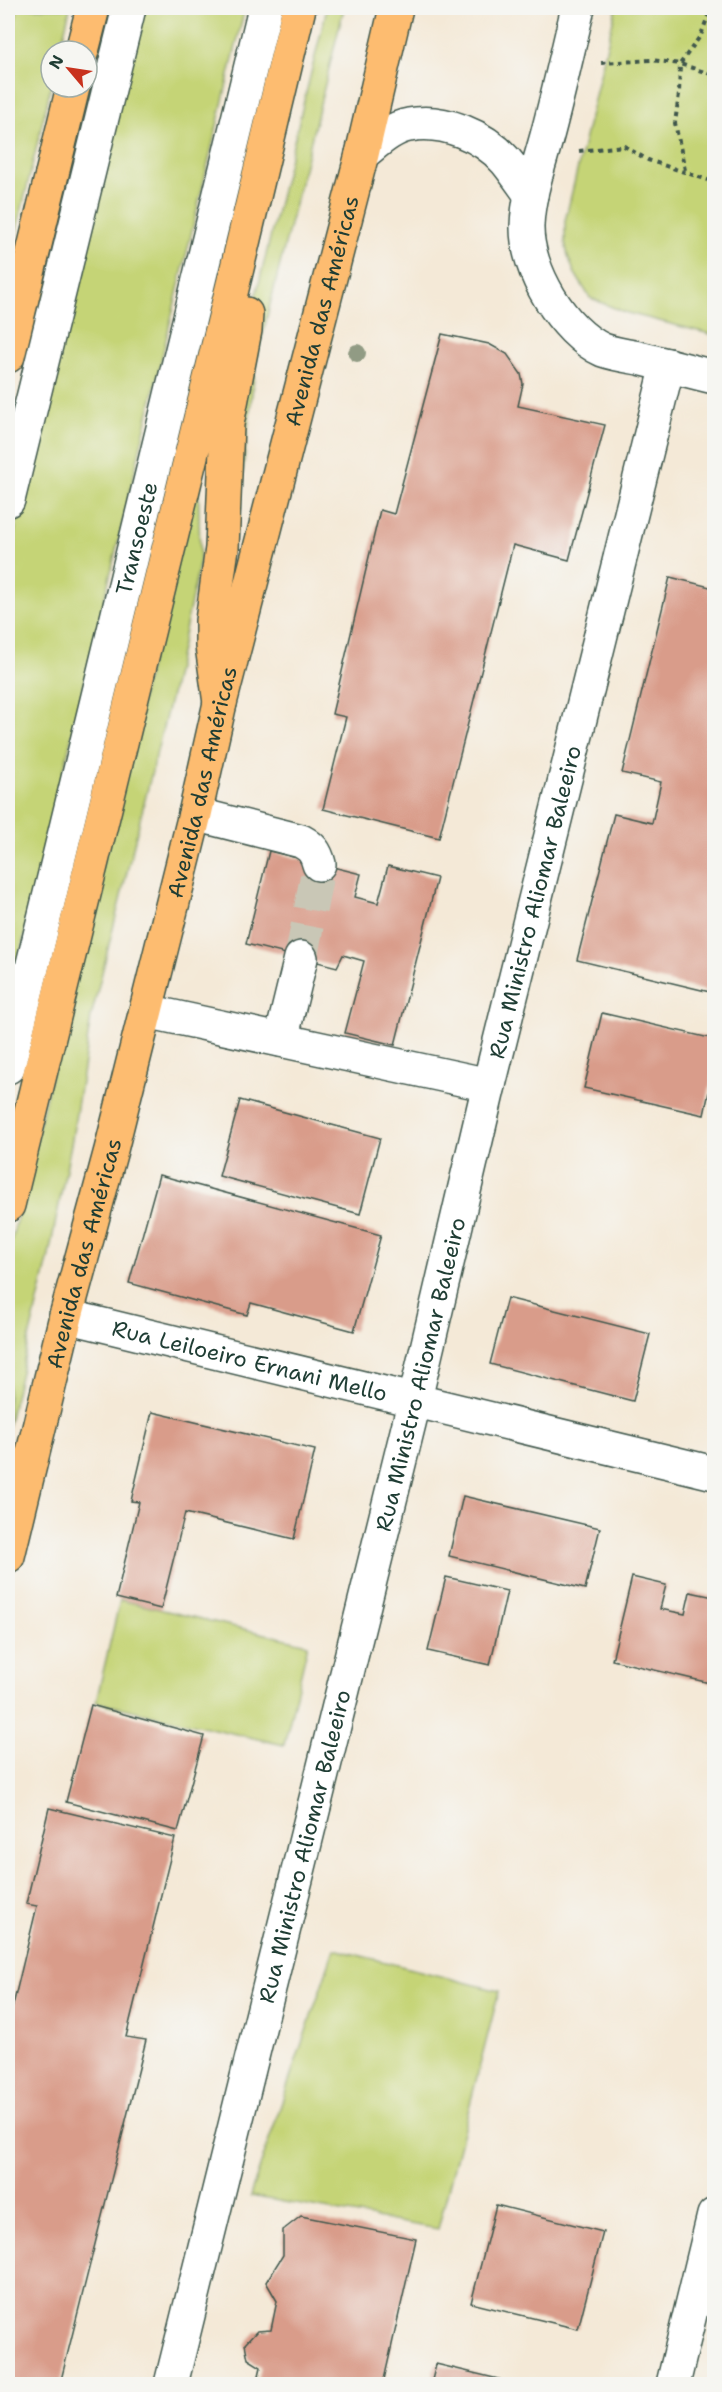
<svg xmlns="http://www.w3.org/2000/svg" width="722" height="2392" font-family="'Shantell Sans',sans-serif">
<rect width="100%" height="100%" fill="#f6f6f2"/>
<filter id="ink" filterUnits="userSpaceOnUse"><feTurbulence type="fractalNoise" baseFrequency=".0167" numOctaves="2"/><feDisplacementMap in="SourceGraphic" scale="12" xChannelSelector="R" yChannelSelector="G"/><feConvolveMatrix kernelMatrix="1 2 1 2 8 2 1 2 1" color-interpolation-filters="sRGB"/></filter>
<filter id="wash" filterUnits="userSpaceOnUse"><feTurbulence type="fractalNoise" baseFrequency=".008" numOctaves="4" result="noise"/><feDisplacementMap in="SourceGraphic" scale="24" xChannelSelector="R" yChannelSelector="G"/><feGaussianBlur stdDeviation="1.35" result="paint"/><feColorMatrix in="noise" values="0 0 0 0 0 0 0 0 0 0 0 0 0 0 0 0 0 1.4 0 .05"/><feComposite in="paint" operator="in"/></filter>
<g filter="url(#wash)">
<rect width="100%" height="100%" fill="#f4e9d7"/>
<path fill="#c5d476" stroke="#728855" stroke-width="1.5" d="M18,8H70L60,51H51V86L8,267V48Z
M139,8H245L8,1004V560Z
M327,8H344L256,361L240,494L237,372Z
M616,8H714V335L624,312L590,298L574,272L568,256L565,242V221Z
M198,465L200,560L172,691L91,1017L72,1139L48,1260L8,1426V1255Z
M120,1600L308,1644L284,1745L96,1702Z
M334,1949L499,1991L438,2229L250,2196Z"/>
<g id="blocks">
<path fill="#d99c8a" d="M442,334L489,344L507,354L521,374L523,384L518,406L605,425L569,560L513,545L439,838L323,809L346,717L332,714L380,510L394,514Z
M670,577L714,588V993L577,960L614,814L652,823L661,782L622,773Z
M269,851L361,874L355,897L378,903L388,866L437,878L395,1045L345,1033L364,961L343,955L337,967L246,944Z
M602,1013L714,1039V1069L704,1115L584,1088Z
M240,1100L380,1138L360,1214L219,1176Z
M159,1175L381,1235L354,1331L251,1303L247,1315L129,1283Z
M507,1298L650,1334L633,1401L490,1364Z
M152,1412L315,1450L294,1539L185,1513L161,1609L116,1598L139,1502L131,1501Z
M463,1496L600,1528L585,1589L449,1556Z
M446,1577L507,1591L490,1665L428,1651Z
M632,1577L666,1585L660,1609L685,1614L690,1592L714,1597V1684L612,1660Z
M91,1705L204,1736L178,1831L66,1802Z
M49,1808L175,1838L126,2037L146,2040L60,2384H8V2026L37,1906L26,1904Z
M496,2205L603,2232L578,2329L471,2303Z
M301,2216L416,2239L383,2384H257L261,2367L248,2359L245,2344L257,2331L271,2330L277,2301L266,2282L283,2255V2230Z
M436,2364L519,2384H431Z"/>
</g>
</g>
<g filter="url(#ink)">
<use href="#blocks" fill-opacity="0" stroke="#3f574c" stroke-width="1.5"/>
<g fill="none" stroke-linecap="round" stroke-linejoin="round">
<path stroke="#c9c7b6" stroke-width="33" stroke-dasharray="33 16" stroke-linecap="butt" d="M301,958L319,864"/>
<defs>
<g id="minor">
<path d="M578,8C568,49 559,91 548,132C540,163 528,194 527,226C526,270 563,332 603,350C614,354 627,356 639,358C664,364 689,371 714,377"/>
<path d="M362,154C376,143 391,128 409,125C443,118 484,136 506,161C515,172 523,184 531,195"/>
<path d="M8,500L129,8"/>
<path d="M195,814L301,841C312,847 316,852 319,864"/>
<path d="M146,1011L489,1085"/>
<path d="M281,1040L301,958"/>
<path id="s1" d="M8,1067L265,8"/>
<path id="s2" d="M66,1316L714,1473"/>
<path id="s3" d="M171,2384L415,1399L489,1085L668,365"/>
<path d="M673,2384L714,2215"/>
</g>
<g id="major">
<path id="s4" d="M8,1556L66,1316L111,1150L195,814L220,703L362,154L396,8"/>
</g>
<path id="highway" d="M82,51L93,8
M8,356L73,87
M220,703L212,646V621L222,548L227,424L245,330L246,314
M8,1205L237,268L299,8"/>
</defs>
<use href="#minor" stroke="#3f574c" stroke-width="36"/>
<use href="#major" stroke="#3f574c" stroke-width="36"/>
<use href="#highway" stroke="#3f574c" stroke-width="36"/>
<path stroke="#3f574c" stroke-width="4" stroke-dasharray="4.5 4.5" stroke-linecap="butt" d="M601,63L652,60L680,64L714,75
M579,151L624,146L648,160L714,182
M685,170L675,123L679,94L680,64L701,35L711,8"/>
<use href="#minor" stroke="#fff" stroke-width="33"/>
<use href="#major" stroke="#fdbc70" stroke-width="33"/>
<use href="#highway" stroke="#fdbc70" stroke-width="33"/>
</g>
<circle fill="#919b84" cx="357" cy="353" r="9"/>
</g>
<g text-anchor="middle" stroke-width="6" stroke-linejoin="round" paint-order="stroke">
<g font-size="22" fill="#1f3d34" stroke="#f6f6f2">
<text dy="8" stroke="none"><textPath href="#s4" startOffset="1284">Avenida das Américas</textPath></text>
<text dy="8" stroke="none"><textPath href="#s1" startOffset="544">Transoeste</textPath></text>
<text dy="8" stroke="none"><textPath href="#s4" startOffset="798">Avenida das Américas</textPath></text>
<text dy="8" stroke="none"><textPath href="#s3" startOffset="1526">Rua Ministro Aliomar Baleeiro</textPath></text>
<text dy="8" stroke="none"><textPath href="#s4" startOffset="312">Avenida das Américas</textPath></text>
<text dy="8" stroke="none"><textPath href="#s2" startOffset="189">Rua Leiloeiro Ernani Mello</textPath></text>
<text dy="8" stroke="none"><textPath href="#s3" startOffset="1040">Rua Ministro Aliomar Baleeiro</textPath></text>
<text dy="8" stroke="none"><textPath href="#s3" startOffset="554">Rua Ministro Aliomar Baleeiro</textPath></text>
</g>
</g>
<rect width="722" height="2392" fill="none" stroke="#f6f6f2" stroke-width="30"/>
<g transform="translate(69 69) rotate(299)"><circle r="28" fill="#f6f6f2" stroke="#a0aca6" stroke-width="1.5"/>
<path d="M0-4.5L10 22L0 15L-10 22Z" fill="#c8321e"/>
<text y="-9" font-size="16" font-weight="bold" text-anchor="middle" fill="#1f3d34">N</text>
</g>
</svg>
